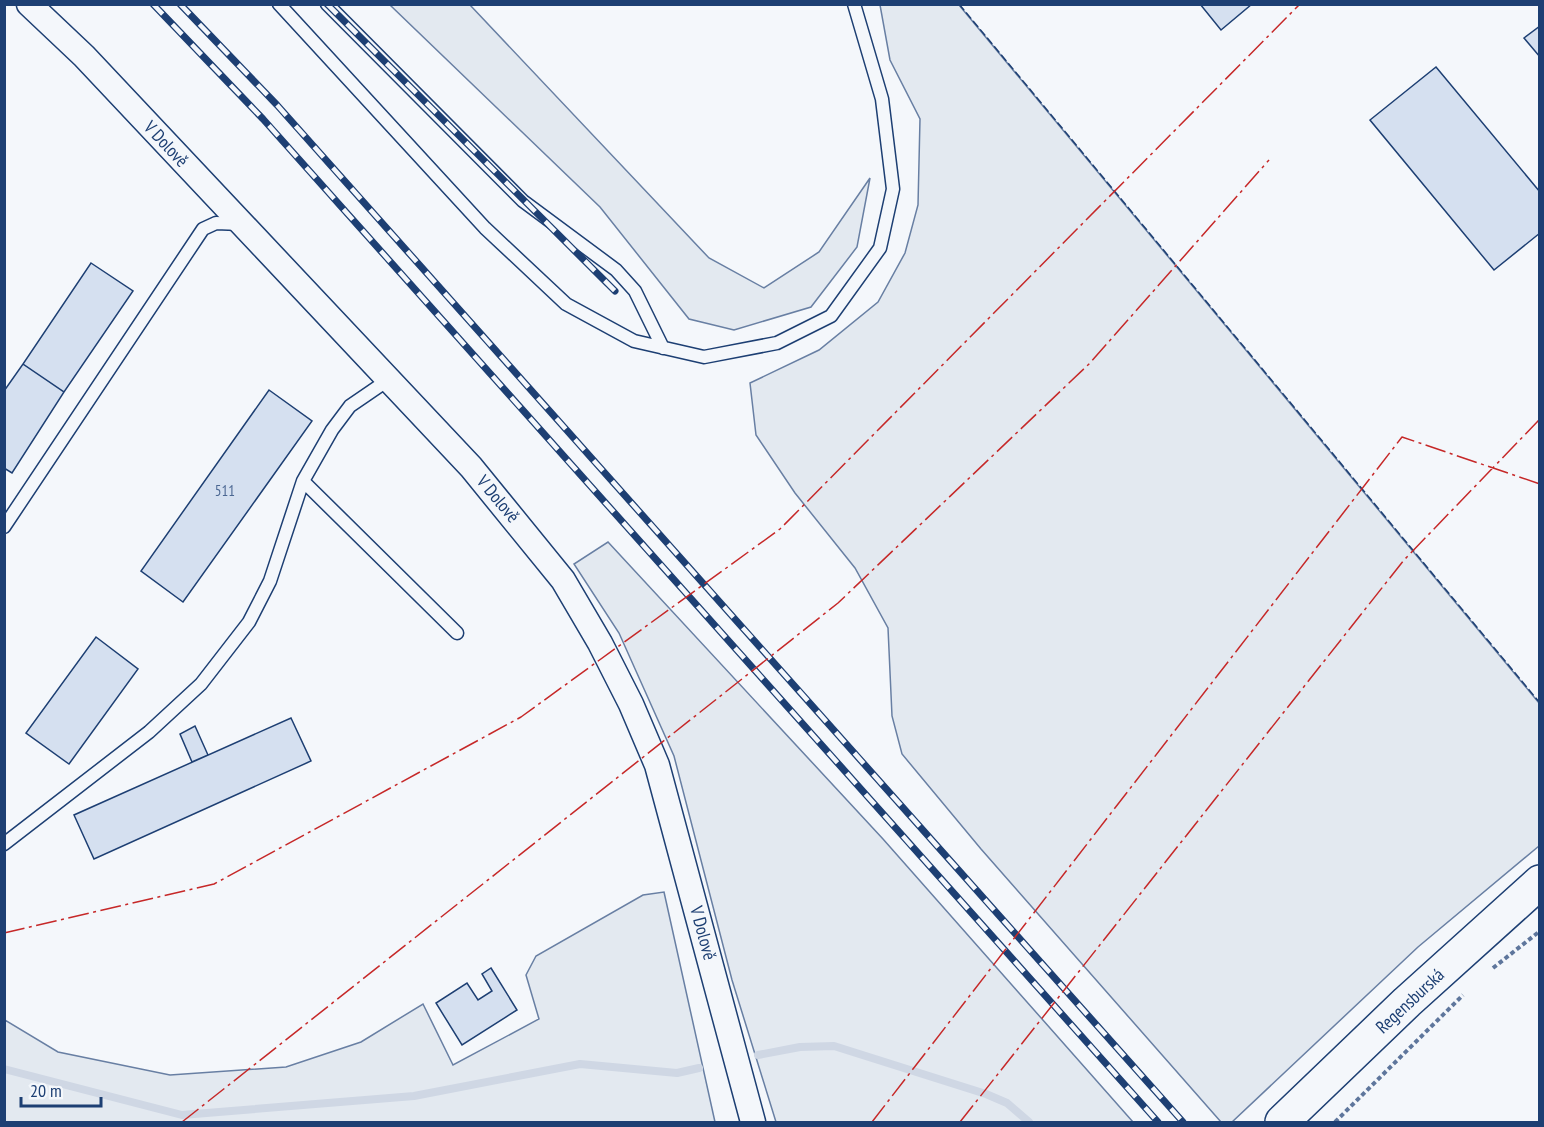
<svg xmlns="http://www.w3.org/2000/svg" width="1544" height="1127" font-family="'PT Sans Narrow',sans-serif">
<rect width="100%" height="100%" fill="#f4f7fb"/>
<path fill="#e3e9f0" stroke="#687fa3" stroke-width="1.5" d="M390,5H470L709,258L764,288L819,252L870,178L857,247L811,307L734,330L689,319L600,207Z
M880,5H959L1539,703V846L1418,947L1232,1122H1221L981,849L902,754L892,716L888,628L855,568L795,493L756,435L750,383L819,350L878,302L905,253L918,205L920,119L890,60Z
M608,542L883,839L1133,1122H776L732,980L674,756L619,633L574,564Z
M664,892L715,1122H5V1020L58,1052L170,1075L286,1067L361,1042L423,1004L453,1065L539,1019L526,975L536,956L643,895Z"/>
<g fill="none" stroke-linecap="round" stroke-linejoin="round">
<path stroke="#cfd7e4" stroke-width="8" d="M758,1055L800,1047L834,1046L986,1094L1007,1103L1029,1122
M4,1069L182,1115L414,1096L580,1064L677,1073L699,1068"/>
</g>
<path fill="#d5e0f0" stroke="#1d3f73" stroke-width="1.5" d="M1200,4H1252L1221,30Z
M1540,26V57L1524,38Z
M1436,67L1540,192V233L1494,270L1370,120Z
M91,263L133,291L64,392L23,364Z
M23,364L64,392L12,473L4,468V391Z
M269,390L312,421L183,602L141,571Z
M96,637L138,669L69,764L26,733Z
M291,718L311,761L94,859L74,815Z
M195,726L208,755L192,762L180,734Z
M491,968L517,1010L462,1045L436,1003L467,983L478,1000L492,991L482,974Z"/>
<g fill="none" stroke-linecap="round" stroke-linejoin="round">
<defs>
<path id="lane" d="M279,4L485,228L566,304L634,341L704,357L777,343L831,316L880,248L893,189L882,99L854,4
M327,4L523,201L616,270L635,291L663,348
M303,481L457,633
M4,527L203,229L216,223L241,224
M4,844L149,732L201,684L249,622L270,581L303,481L332,430L350,406L388,380"/>
<path id="street" d="M29,4L84,56L471,467L563,580L600,643L631,704L657,765L753,1122"/>
<path id="secondary" d="M1282,1122L1407,1002L1540,882"/>
</defs>
<use href="#lane" stroke="#1d3f73" stroke-width="15"/>
<use href="#street" stroke="#1d3f73" stroke-width="27"/>
<use href="#secondary" stroke="#1d3f73" stroke-width="36"/>
<path stroke="#5e769c" stroke-width="4" stroke-dasharray="4.5 3" stroke-linecap="butt" d="M1493,968L1540,931
M1335,1122L1463,995"/>
<use href="#lane" stroke="#f4f7fb" stroke-width="12"/>
<use href="#street" stroke="#f4f7fb" stroke-width="24"/>
<use href="#secondary" stroke="#f4f7fb" stroke-width="33"/>
<defs>
<path id="rail" d="M153,4L263,119L1158,1122
M180,4L277,105L1183,1122
M327,4L615,291"/>
</defs>
<use href="#rail" stroke="#1d3f73" stroke-width="7"/>
<use href="#rail" stroke="#f4f7fb" stroke-width="4.5" stroke-dasharray="14" stroke-linecap="butt"/>
<path stroke="#1d3f73" stroke-width="1.5" stroke-dasharray="8 3" stroke-linecap="butt" d="M959,4L1540,703"/>
<path stroke="#c62828" stroke-width="1.5" stroke-dasharray="21 4.5 3 4.5" stroke-linecap="butt" d="M4,933L214,884L521,717L780,529L1300,4
M182,1122L838,603L1090,363L1269,160
M872,1122L1402,437L1540,484
M960,1122L1404,560L1540,419"/>
</g>
<g text-anchor="middle" stroke-width="4.5" stroke-linejoin="round" paint-order="stroke">
<g font-size="15" fill="#4b6792">
<text x="225" y="496">511</text>
</g>
<g font-size="18" fill="#1d3f73" stroke="#f4f7fb">
<text transform="translate(166 144) rotate(47)" y="6">V Dolově</text>
<text transform="translate(498 499) rotate(50)" y="6">V Dolově</text>
<text transform="translate(703 933) rotate(75)" y="6">V Dolově</text>
<text transform="translate(1410 1001) rotate(-43)" y="6">Regensburská</text>
</g>
</g>
<rect width="1544" height="1127" fill="none" stroke="#1d3f73" stroke-width="12"/>
<path d="M21 1097v9h80v-9" fill="none" stroke="#1d3f73" stroke-width="3"/>
<text x="30" y="1097" font-size="18" fill="#1d3f73" stroke="#f4f7fb" stroke-width="4.5" paint-order="stroke">20 m</text>
</svg>
